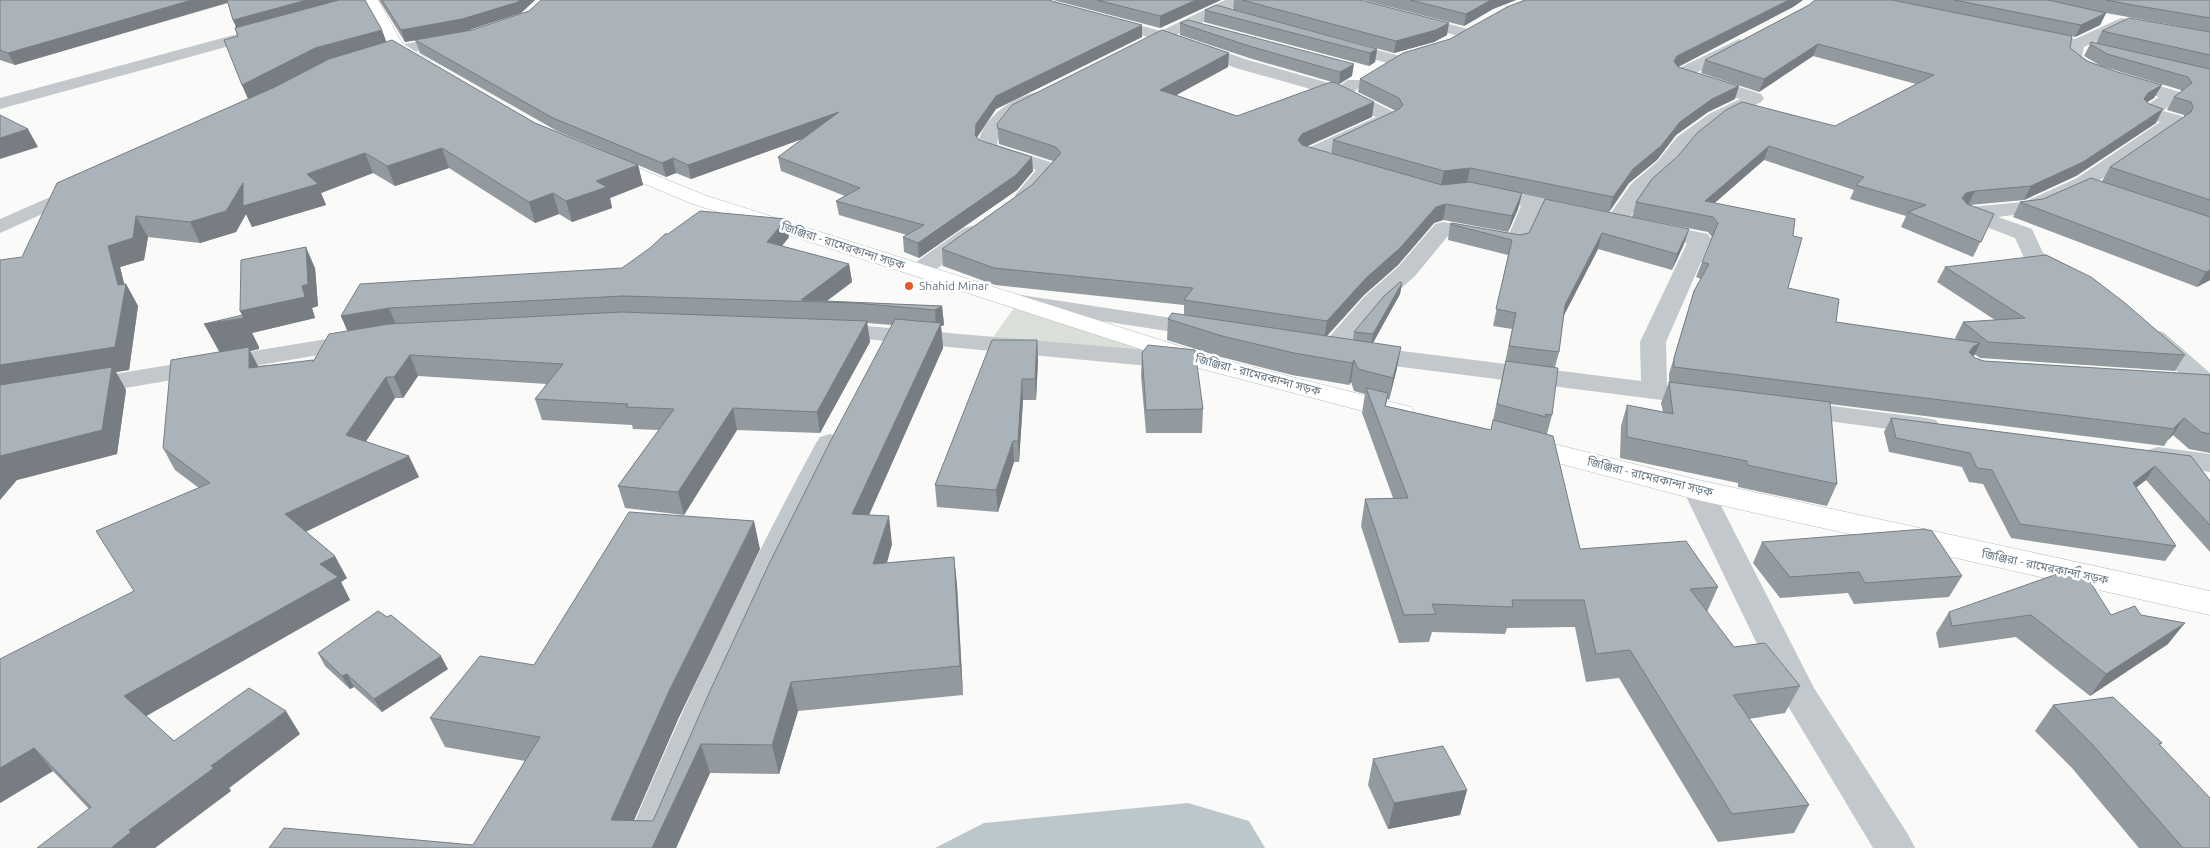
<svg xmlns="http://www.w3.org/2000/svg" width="2210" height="848" font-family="Ubuntu,'Noto Sans Bengali',sans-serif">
<rect width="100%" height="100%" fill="#fafaf8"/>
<path fill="#dadfd7" d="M1019,301L1211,364L989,343Z"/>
<path fill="#bbc7cb" d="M1188,803L1249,821L1265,848H935L984,823Z"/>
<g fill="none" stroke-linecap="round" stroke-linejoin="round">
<defs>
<path id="primary" d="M364,0H378L402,43L429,60L431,64L429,68H417L390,49Z
M606,155L707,196L1220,359L1411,407L1415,413L1411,419L1401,421L1202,369L693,204L599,165L596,161L599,157Z
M1522,436L1698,480L2210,591V615L1698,500L1512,451L1508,445L1512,439Z"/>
</defs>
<use href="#primary" stroke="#b5babe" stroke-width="1"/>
<path fill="#c3c8cc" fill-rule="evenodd" d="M1225,0H1245L1243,3L1176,35L1248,60L1339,86L1348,80H1360L1363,84L1354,92L1396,113L1399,117L1396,121L1326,154L1338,158L1341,162L1338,166L1331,168L1301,159L1298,155L1301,151L1376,117L1335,96L1236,68L1163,42L1153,41L1151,38L1100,24L1097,21L1100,18L1105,16L1161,31Z
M1331,0H1356L1472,30L1474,33L1472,36L1466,38L1333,3Z
M2121,18L2210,33V43L2123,28L2084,47L2082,57L2100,68L2180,92L2183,96L2163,111L2182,116L2184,120L2182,124L2091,186L2035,212L1998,217L2032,229L2043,253L2075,269L2079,274L2075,279L2067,281L2059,279L2026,262L2015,238L1961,217L1957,213L1961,209L1968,207L2024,202L2077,178L2160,122L2142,116L2139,112L2142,108L2159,97C2136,90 2078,78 2065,59L2068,47L2054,44L2052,41L2054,38L2060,36L2075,39Z
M260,28L266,30L268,33L266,36L0,109V98Z
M454,34L460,36L462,39L460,42L403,54L374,63L368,62L366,58L368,54L400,45Z
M1739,39L1745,41L1747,44L1745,47L1696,73L1761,94L1764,98L1761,102L1721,122L1691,145L1672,169L1646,192L1625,225L1617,226L1609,225L1606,220L1631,184L1658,161L1677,137L1709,114L1740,99L1675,78L1672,74L1675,70Z
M1340,40L1400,56L1402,60L1400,64L1394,65L1334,48L1332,45L1334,42Z
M1037,92L1043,93L1046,97L1043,101C1024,111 999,121 997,145L1056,164L1059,168C1050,182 1036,204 1018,199L1015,195L1036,170L980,152L977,148C981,119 1010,98 1037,92Z
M80,184L87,186L90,190L87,194L0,233V219Z
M1485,187L1580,206L1587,208L1591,212L1587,216L1580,218L1541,210L1525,247L1517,249L1448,236L1415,276L1381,306L1340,355L1331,358L1322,355L1318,350L1322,345L1365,296L1399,266L1435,224L1443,222L1509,234L1521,206L1478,197L1475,193L1478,189Z
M1651,222L1708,234L1711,239L1666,342L1667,385L1710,391L1714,397L1710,403L1701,405L1362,362L1353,359L1349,354L1353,349L1362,346L1641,381L1640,342L1687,243L1643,233L1640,228L1643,223Z
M972,226L980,228L983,233L980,238L928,275L920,277L912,275L909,270L912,265L964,228Z
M1021,295L1205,323L1214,325L1217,330L1214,335L1205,337L1013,307L1009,302L1013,297Z
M832,323L1180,353L1189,356L1193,361L1189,366L1180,369L823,335L820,330L823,325Z
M2154,330L2163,332L2210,373V390L2173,387L2169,381L2173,375L2180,374L2142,337L2145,332Z
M357,334L366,337L370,342L366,347L84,395L75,393L71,387L75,381L84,379Z
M1793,401L1926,418L1936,420L1940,426L1936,432L1926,434L1783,415L1779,409L1783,403Z
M830,434L840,437L844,443C777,575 717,709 664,848H624C681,709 745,575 816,443L820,437Z
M2158,447L2210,454V472L2148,462L2144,456L2148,450Z
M1698,480L1708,483L1713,490L1814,688L1909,836L1915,848H1873L1782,696L1683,490L1688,483Z"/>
<use href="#primary" fill="#fff" fill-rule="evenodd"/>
</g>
<path fill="#929a9f" d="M0,0H365L386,42L535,123L622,158L557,131L420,53L415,40L428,38L405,42L379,0H535L521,13L468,30L1142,37L996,109L977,138L979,140L1033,171L1017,190L919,258L904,252L903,237L907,235L839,215L836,201L845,196L781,171L778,157L802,139L691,179L676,173L666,177L638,165L643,185L610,198L612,208L572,222L559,214L535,223L449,168L395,186L373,173L321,193L326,205L252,227L246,214L236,232L200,243L148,237L144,260L120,267L124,284H126L138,306L129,370L116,372L126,390L117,454L17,480L22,257L248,99L242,85L236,27L228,3L15,65L0,60Z
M1053,0H1221L1160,28Z
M1234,0H1360L1447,35L1434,42L1394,53L1233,10Z
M1363,0H1516L1493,9L1464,26Z
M1525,0H1803L1793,7L1678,67L1735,99L1708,112L1676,135L1657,160L1629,183L1609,212L1522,194L1518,209L1508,232L1443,220L1434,223L1398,265L1364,295L1327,336L1353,340L1354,332L1402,283L1400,294L1373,343L1397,368L1389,400L1387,399L1386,406L1491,430L1512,329L1493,326L1508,255L1448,240L1450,224L1520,235L1529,233L1545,199L1684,244L1672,270L1598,249L1564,315L1559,352L1555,367L1552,415L1547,434L1580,549L1718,587L1707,612L1734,647L1800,686L1785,713L1749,719L1809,805L1794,833L1718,842L1619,678L1586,682L1575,627L1507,628L1505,634L1432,632L1429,642L1399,643L1361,526L1365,499L1393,498L1362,413L1365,394L1354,391L1351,382L1349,385L1292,375L1221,357L1167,340L1168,319L1184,315V305L995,285L943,266L942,249L1032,185L1053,161L999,144L997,124L1228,67L1176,95L1237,116L1374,102L1372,117L1306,147L1331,154L1333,140L1396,111L1358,92L1360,79L1450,39Z
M1815,0H2210V32L2106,13L2100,25L2075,37L2072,36L2070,48L2087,61L2101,66L2084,56L2091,42L2096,43L2102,31L2210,32V280L2197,287L2013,217L2020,202L2043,199L2102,181L2110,167L2184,117V115L2167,110L2174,97L2181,92V90L2101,66L2154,98L2147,102L2156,123L2076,176L2024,200L1970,205L1994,214L1973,257L1901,227L1906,216L1850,199L1854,190L1764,160L1714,203L1788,288L1836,322L1957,340L1955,338L1963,322L1995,320L1937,282L1945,267L2185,355L2175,371L1980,358L1974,354L1973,356L1975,358L1984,361L2210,375V453L2189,449L2173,435L2168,440L2164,446L1830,404L1837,484L1827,506L1738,487V483L1620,458L1621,426L1627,405L1663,412L1661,403L1669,382V374L1694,291L1701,279L1696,277L1712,237L1708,232L1632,217L1636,202L1652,179L1835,126L1916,84L1813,56L1759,92L1701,73L1705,60L1809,5Z
M1205,10L1377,49L1375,62L1369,66L1204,22Z
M1180,23L1352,76L1339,84L1249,58L1180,35Z
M789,237L782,246L849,264L852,282L827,301L942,306L944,325L941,326L943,348L869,515L892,544L887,563L954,557L957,585L963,695L798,711L779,774L710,773L676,848L473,845L525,761L445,747L430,718L760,549L679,717L634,820L653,821L892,325L867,323L870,342L820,433L737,430L684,515L625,508L618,486L659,430L633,429L632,425L542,420L535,399L547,384L418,376L403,398H395L366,441L419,477L306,531L347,578L341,582L350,600L146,716L174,741L300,734L229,788L231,791L89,809L53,771L0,803L199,488L175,470L163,448L219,352L242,315L315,268L318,306L312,308L315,318L252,333L259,347V349L250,351L258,366L314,361L348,331L341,316L622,268Z
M1037,340L1038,360L1036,400H1023L1019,462H1014L998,512L937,507L935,485Z
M1142,353L1203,409L1202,433H1146L1141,376Z
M1891,418L2191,456L2210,481V552L2146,480L2136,487L2176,546L2165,561L2011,538L1983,484L1969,482L1962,467L1889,452L1884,432Z
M1762,542L1962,576L1949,597L1854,604L1848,593L1780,598L1753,563Z
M1949,612L2141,615L2168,644L2090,696L2016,637L1939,648L1936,633Z
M318,653L448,669L382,712L354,687L350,689L325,666Z
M2053,705L2162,743L2160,745L2210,848H2139L2072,768L2035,731Z
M1373,759L1467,790L1460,815L1388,829L1368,785Z"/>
<path fill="#777d82" d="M192,0H228L229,2L15,65L8,53Z
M307,0H355L238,32L233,20Z
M520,0H535L521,13L466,31L405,42L401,30Z
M1196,0H1221L1160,28V16Z
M1491,0H1516L1493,9L1464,26L1466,14Z
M1789,0H1803L1793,7L1674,69V61L1677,56Z
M2106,13L2100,25L2075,37L2081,25Z
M1449,23L1447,35L1434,42L1394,53L1396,41Z
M1142,25V37L996,109L976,138L975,135L976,124L996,96Z
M382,30L388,46L250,103L242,85L315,48Z
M1818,44L1813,56L1759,92L1764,79Z
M1377,49L1375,62L1369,66L1370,53Z
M1229,53L1228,67L1160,104V90Z
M1354,64L1352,76L1339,84L1340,72Z
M2162,85L2154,98L2141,106L2144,99L2148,93Z
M1739,86L1735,99L1708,112L1676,135L1657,160L1629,183L1609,212L1613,197L1633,169L1680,122L1712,99Z
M1374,102L1372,117L1300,149L1298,140L1302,134Z
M2163,109L2156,123L2076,176L2024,200L2031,186Z
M839,112L841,125L691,179L688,165Z
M28,129L38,147L0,159V138Z
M1769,146L1764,160L1701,215L1705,201Z
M442,148L449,168L395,186L387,166Z
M365,153L373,173L321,193L326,205L252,227L246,214L236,232L200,243L190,222L243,183L307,174Z
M1032,157L1033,171L1017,190L919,258L918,243Z
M673,158L676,173L666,177L662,163Z
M638,165L643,185L610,198L612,208L572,222L566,201L596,181Z
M1470,168L1467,182L1441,185L1444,171Z
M1975,191L1968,205L1962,198L1966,193Z
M553,193L559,214L535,223L529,202Z
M1522,193L1518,209L1508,232L1512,216Z
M1446,204L1443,220L1434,223L1398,265L1364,295L1324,339L1327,321L1366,278L1436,207Z
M136,216L148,237L144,260L120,267L125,287L126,284L138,306L129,370L116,372L126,390L117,454L17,480L0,500V365L118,285L108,246Z
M786,219L789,237L771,260L767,242Z
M1689,229L1684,244L1672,270L1677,254Z
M1602,233L1598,249L1561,321L1565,305Z
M306,247L315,268L318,306L312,308L315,318L252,333L259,347V349L250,351L259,368H249L221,355L204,324L243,318L240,311L302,286Z
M849,264L852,282L825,302L801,300Z
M2210,270V280L2197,287L2206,272Z
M1402,283L1400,294L1371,346L1373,334Z
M942,306L944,325L941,326L943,348L857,542L852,514L936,329L935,310Z
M389,308L397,327L349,335L341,316Z
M867,321L870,342L820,433L817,412Z
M1037,340L1038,360L1036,400L1035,379Z
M1980,343L1972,360L1969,352L1974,346Z
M1401,347L1397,368L1389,400L1393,378Z
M410,355L418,376L403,398L394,377Z
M1354,360L1351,382L1349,385L1352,363Z
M386,377L395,398L356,456L346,435Z
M1022,379L1023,400L1019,462L1018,441Z
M733,408L737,430L684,515L678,492Z
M2184,418L2173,435L2168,440L2175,429H2173Z
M1013,441L1014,462L998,512L996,490Z
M409,456L419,477L297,536L285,514Z
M2155,466L2146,480L2124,497L2133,483Z
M889,516L892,544L878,592L873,564Z
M754,521L760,549L679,717L622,848L611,820L670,689Z
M335,556L347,578L341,582L350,600L141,719L124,696L320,564Z
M954,557L957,585L963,695L960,666Z
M2185,623L2168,644L2090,696L2106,674Z
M441,656L448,669L382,712L374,699Z
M347,674L354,687L350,689L342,676Z
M791,682L798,711L779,774L772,745Z
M286,711L300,734L229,788L231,791L155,848H111L129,830L211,766Z
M701,744L710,773L676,848H652Z
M34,748L53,771L0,803V768Z
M1467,790L1460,815L1388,829L1394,803Z"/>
<path fill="#aab3b9" stroke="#777d82" d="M0,0H192L8,53L0,50Z
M227,0H307L233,20Z
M339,0H365L382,30L315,48L242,85L224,40L238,36L235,28Z
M382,0H520L518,2L462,19L401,30Z
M541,0H1048L1142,25L996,96L976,124L975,135L979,140L1032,157L1016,175L918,243L903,237L924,225L836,201L860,188L778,157L839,112L688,165L673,158L662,163L553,118L415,40L472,30L529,11Z
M1097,0H1196L1160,16Z
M1242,0H1360L1449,23L1436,30L1396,41Z
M1410,0H1491L1466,14Z
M1525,0H1789L1677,56L1674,61L1678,67L1739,86L1712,99L1680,122L1661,146L1633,169L1613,197L1470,168L1444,171L1333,140L1399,109L1403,105L1399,98L1360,79L1403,53L1450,39L1507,7Z
M1815,0H1892L2072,36L2070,48L2087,61L2114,71L2162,85L2148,93L2144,99L2149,104L2163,109L2083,162L2031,186L1975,191L1966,193L1962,198L1967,204L1994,214L1981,242L1908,212L1926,205L1856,185L1864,177L1769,146L1705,201L1795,219L1793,236L1802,238L1788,288L1839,299L1836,322L1980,343L1974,346L1969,352L1975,358L1984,361L2210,375V434L2201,432L2184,418L2174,428L2175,429L1674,367V358L1694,291L1709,264L1702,262L1718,223L1713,217L1636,202L1652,179L1678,156L1697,133L1726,110L1742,102L1835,126L1934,75L1818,44L1764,79L1705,60L1809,5Z
M1954,0H2048L2106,13L2081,25Z
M2106,0H2210V18L2127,4Z
M1216,5L1377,49L1370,53L1205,10Z
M2129,18L2210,32V55L2102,31Z
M1188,20L1354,64L1340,72L1249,46L1180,23Z
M1162,30L1229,53L1160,90L1237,116L1331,82L1336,83L1374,102L1302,134L1298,140L1302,145L1442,185L1470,182L1522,193L1512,216L1446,204L1436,207L1400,248L1366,278L1327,321L1184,300L1193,288L994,268L942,249L1032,185L1061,153L1056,147L998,128L997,124L1012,105Z
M392,40L535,123L638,165L596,181L607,187L566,201L553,193L529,202L442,148L387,166L365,153L307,174L318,184L243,206V183L226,211L190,222L136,216L133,238L108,246L118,285L126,284L115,347L0,365V260L22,257L57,183L275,87L329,59Z
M2091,42L2210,69V200L2110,167L2191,112L2193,107L2191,102L2174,97L2192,83L2188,77L2107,54L2090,44Z
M0,115L28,129L0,138Z
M2091,178L2210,217V270L2206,272L2020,202L2043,199Z
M1545,199L1689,229L1677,254L1602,233L1565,305L1559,352L1509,346L1516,313L1496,309L1512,240L1450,224L1452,223L1520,235L1529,233Z
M700,211L786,219L767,242L849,264L801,300L942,306L935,310L855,303L623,296L389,308L341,316L360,284L622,268L650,248L665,234H668Z
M306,247L308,284L302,286L305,297L240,311L241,260Z
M2046,255L2091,277L2125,303L2185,355L1988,342L1963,322L2025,318L1945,267Z
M1400,282L1402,283L1373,334L1354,332L1384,296Z
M622,312L867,321L817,412L733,408L678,492L618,486L674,409L626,407L628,404L535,399L563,364L410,355L394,377H386L346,435L409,456L285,514L335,556L320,564L338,577L124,696L174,741L249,688L286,711L211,766L214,768L129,830L131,832L111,848H37L91,807L34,748L0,768V659L134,591L96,531L210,483L163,448L171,360L249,347V368L313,360V362L329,334L389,324Z
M1172,313L1401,347L1393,378L1358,369L1354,360L1352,363L1294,353L1222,336L1168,319Z
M243,315V318L204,324Z
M895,319L941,323L852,514L889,516L873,564L954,557L960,666L791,682L772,745L701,744L652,848H269L284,828L473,845L540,737L430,718L480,656L534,665L629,512L754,521L670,689L611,820L653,821L710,691L769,564L831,440Z
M992,340H1037L1035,379H1022L1018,441H1013L996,490L935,485Z
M1148,345L1195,350L1203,409L1146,410L1142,353Z
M1506,361L1558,368L1552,415L1545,414L1546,417L1497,404Z
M112,367L102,430L0,456V385Z
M1669,382L1830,402L1837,484L1747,465V461L1627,437V405L1673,414Z
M1366,388L1388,393L1385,406L1491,430L1493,420L1553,436L1580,549L1686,541L1718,587L1690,589L1734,647L1765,643L1800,686L1733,695L1809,805L1732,814L1630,650L1596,654L1584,600H1512L1513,607L1432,604L1436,614L1404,615L1365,499L1408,498Z
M1891,418L2191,456L2210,481V525L2155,466L2133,483L2176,546L2020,524L1992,470L1977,468L1970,453L1896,438Z
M1924,529L1932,531L1962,576L1865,583L1859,572L1790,577L1762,542Z
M2080,566L2111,615L2135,606L2141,615L2185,623L2106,674L2031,615L1952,626L1949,612Z
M378,611L387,617L391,615L441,656L374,699L347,674L342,676L318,653Z
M2113,697L2162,743L2159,744L2210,798V848H2183L2091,743L2053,705Z
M1443,746L1467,790L1394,803L1373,759Z"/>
<circle fill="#e4572e" stroke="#fff" stroke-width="2" cx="909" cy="286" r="5"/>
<g text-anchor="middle" stroke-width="5" stroke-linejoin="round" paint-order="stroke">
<g font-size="12" fill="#657683" stroke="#fff">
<text transform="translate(843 246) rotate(18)" y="4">জিঞ্জিরা - রামেরকান্দা সড়ক</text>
<text transform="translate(1258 375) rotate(15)" y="4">জিঞ্জিরা - রামেরকান্দা সড়ক</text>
<text transform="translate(1650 477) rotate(14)" y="4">জিঞ্জিরা - রামেরকান্দা সড়ক</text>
<text transform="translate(2045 567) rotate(12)" y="4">জিঞ্জিরা - রামেরকান্দা সড়ক</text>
</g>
<g font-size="12" fill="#657683" stroke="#fff" text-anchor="start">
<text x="919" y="290">Shahid Minar</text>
</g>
</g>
</svg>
